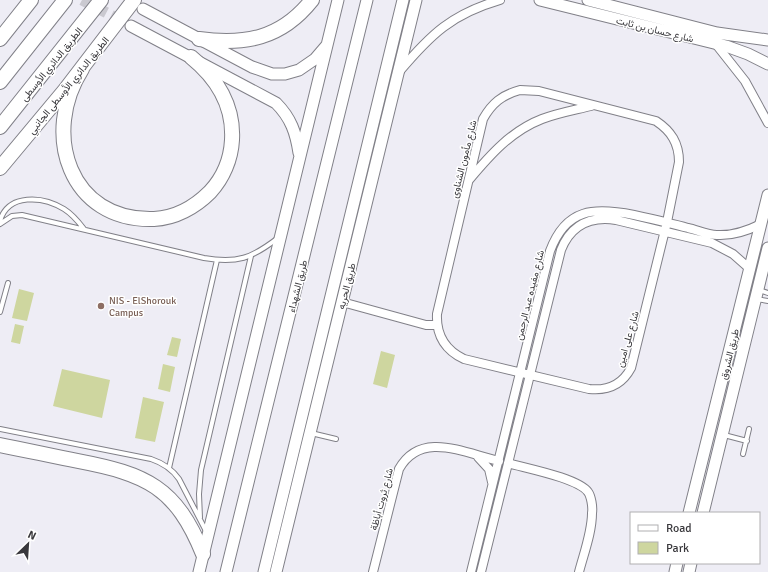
<svg xmlns="http://www.w3.org/2000/svg" width="768" height="572" font-family="Signika,Vazirmatn,sans-serif">
<rect width="100%" height="100%" fill="#eeedf5"/>
<path fill="#ced69f" d="M19,289L34,293L27,321L12,318Z
M15,324L24,326L20,344L11,342Z
M172,337L181,339L177,357L167,355Z
M381,351L395,355L387,388L373,384Z
M163,364L175,367L170,392L158,389Z
M62,369L110,380L102,418L53,406Z
M143,397L164,402L155,442L135,438Z"/>
<g fill="none" stroke-linecap="round" stroke-linejoin="round">
<path stroke="#cac9d0" stroke-width="11" stroke-dasharray="11 5.5" stroke-linecap="butt" d="M82,0L126,23"/>
<defs>
<path id="lane" d="M0,221C8,193 43,196 64,209C72,214 78,221 84,229
M0,224L12,216L22,215L204,258C237,264 252,258 278,238
M759,290L768,293
M756,299L768,301
M0,312L8,283
M0,429L151,459C163,463 172,469 179,479L206,531
M311,433L336,439
M724,435L747,441
M743,454L749,429
M169,468L217,260
M200,518L199,494L201,470L251,256"/>
<path id="street" d="M715,43L745,81L768,123
M399,72C431,34 452,14 500,0
M520,90L539,91L656,121C671,131 679,143 679,162L667,222L631,368C622,385 608,391 589,389L464,359C445,350 436,335 437,314L483,119C492,103 502,95 520,90Z
M469,180C490,155 511,131 542,119C558,113 575,110 591,106
M342,302L426,325H437
M478,457L489,469L492,482
M508,463C525,468 578,478 588,492C591,496 593,507 592,513C592,532 584,553 579,572
M373,572L399,469C421,430 464,453 499,461
M471,572L550,251C566,208 594,207 634,215C652,219 670,223 688,228C697,230 708,235 717,235C733,236 747,231 761,224
M481,572L561,250C571,225 590,216 616,220L712,243L733,254L750,269"/>
<path id="secondary" d="M540,0L726,46L748,54L768,64
M588,0L717,33L768,40
M143,9L252,67L272,74H285L299,70L315,59L327,45
M131,26L276,103C291,118 296,133 299,153
M689,513L768,195
M703,513L768,248
M199,572L338,0
M226,572L367,0
M264,572L403,0
M276,572L416,0
M675,572L677,563
M689,572L691,563"/>
<path id="highway" d="M0,39L31,0
M199,39C245,45 281,39 312,0
M82,69C41,133 69,222 154,219C175,218 195,207 210,192C223,178 231,159 232,140C234,106 217,78 191,57
M0,82L65,0
M0,127L101,0
M0,168L65,90L134,0
M0,445C26,450 52,456 78,461C146,474 176,487 203,554"/>
</defs>
<use href="#lane" stroke="#818088" stroke-width="6"/>
<use href="#street" stroke="#818088" stroke-width="10"/>
<use href="#secondary" stroke="#818088" stroke-width="13"/>
<use href="#highway" stroke="#818088" stroke-width="16"/>
<use href="#lane" stroke="#fff" stroke-width="4"/>
<use href="#street" stroke="#fff" stroke-width="8"/>
<use href="#secondary" stroke="#fff" stroke-width="11"/>
<use href="#highway" stroke="#fff" stroke-width="14"/>
</g>
<circle fill="#8d6e63" stroke="#fff" stroke-width="1.5" cx="101" cy="306" r="4"/>
<g text-anchor="middle" stroke-width="3" stroke-linejoin="round" paint-order="stroke">
<g font-size="10" fill="#39383c" stroke="#fff">
<text transform="translate(655 29) rotate(14)" y="4">شارع حسان بن ثابت</text>
<text transform="translate(51 64) rotate(-51)" y="4">الطريق الدائري الأوسطى</text>
<text transform="translate(68 85) rotate(-51)" y="4">الطريق الدائري الأوسطى الجانبي</text>
<text transform="translate(463 159) rotate(-76)" y="4">شارع مأمون الشناوى</text>
<text transform="translate(297 286) rotate(-76)" y="4">طريق الشهداء</text>
<text transform="translate(346 286) rotate(-76)" y="4">طريق الحريه</text>
<text transform="translate(529 295) rotate(-76)" y="4">شارع مفيده عبد الرحمن</text>
<text transform="translate(627 339) rotate(-74)" y="4">شارع على امين</text>
<text transform="translate(729 354) rotate(-76)" y="4">طريق الشروق</text>
<text transform="translate(381 499) rotate(-75)" y="4">شارع ثروت أباظة</text>
</g>
<g font-size="10" fill="#785e54" stroke="#fff" text-anchor="start">
<text x="109" y="304">NIS - ElShorouk<tspan x="109" dy="12">Campus</tspan></text>
</g>
</g>
<rect x="630" y="512" width="130" height="52" fill="#ffffff" stroke="#b0afb1"/>
<rect x="638" y="525" width="20" height="6" fill="#ffffff" stroke="#b0afb1"/>
<text x="666" y="532" font-size="12" fill="#39383c">Road</text>
<rect x="638" y="542" width="20" height="12" fill="#ced69f" stroke="#b0afb1"/>
<text x="666" y="552" font-size="12" fill="#39383c">Park</text>
<g transform="translate(28 544) rotate(25)" stroke="#ffffff" stroke-width="3" paint-order="stroke">
<path d="M0-3L7 15L0 10L-7 15Z" fill="#39383c"/>
<text y="-6" font-size="11" font-weight="bold" text-anchor="middle" fill="#39383c">N</text>
</g>
</svg>
